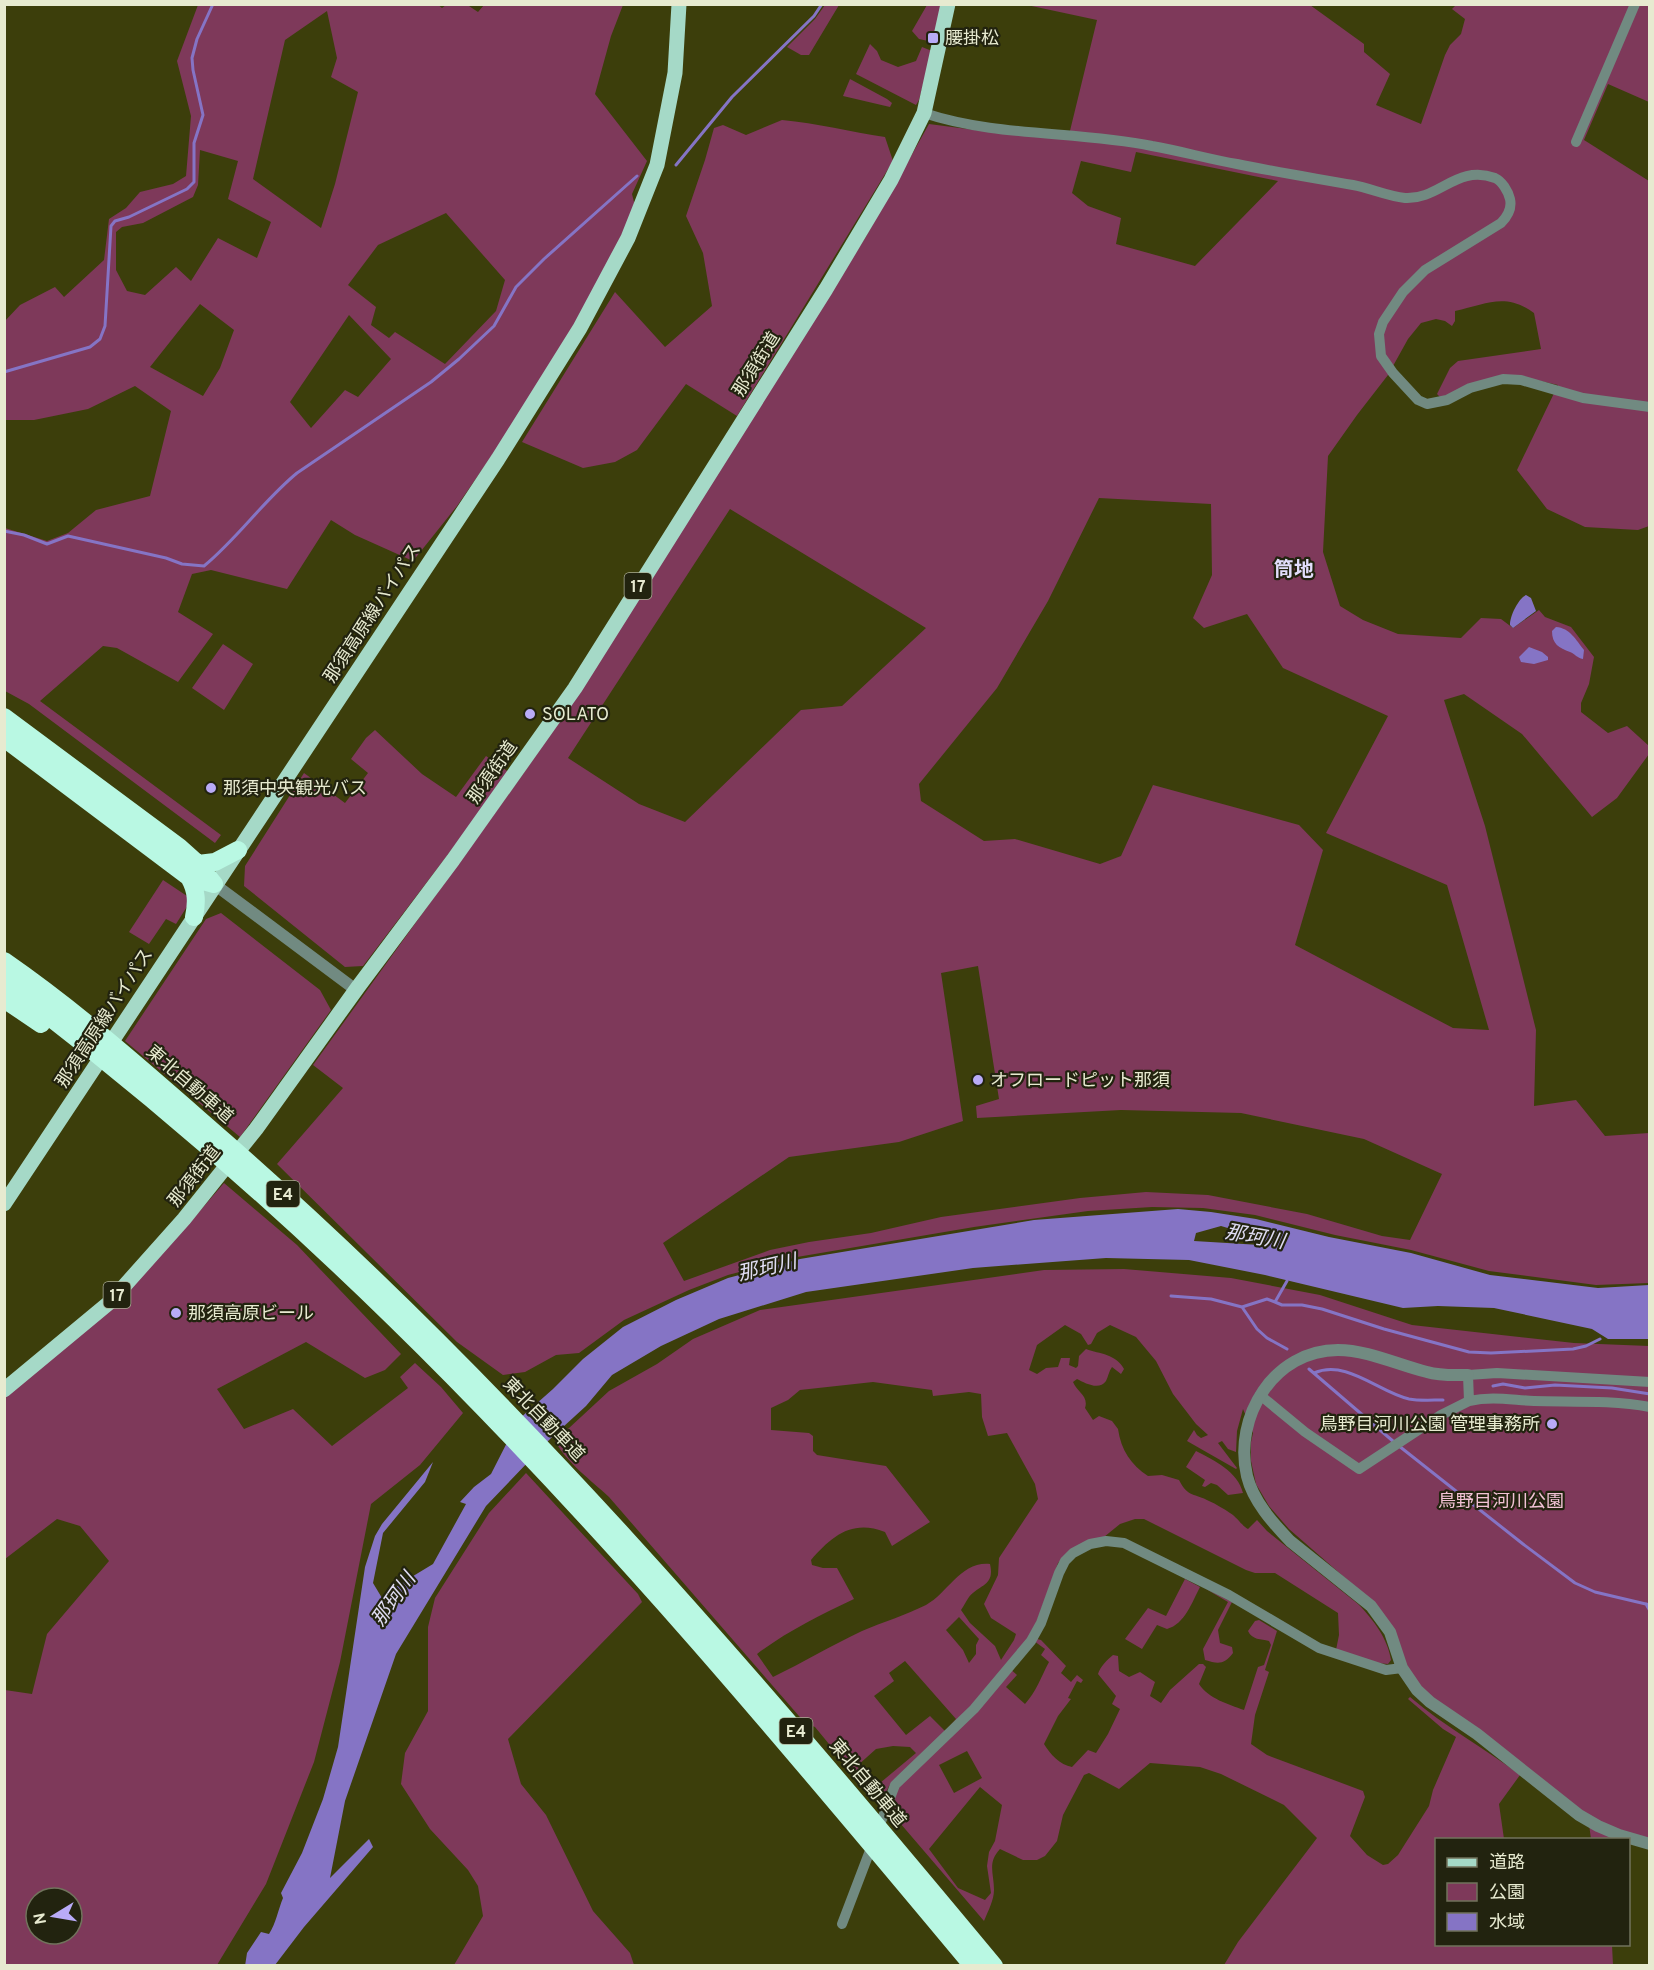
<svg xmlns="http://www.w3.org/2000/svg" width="1654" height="1970" font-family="Overpass,'Noto Sans JP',sans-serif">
<rect width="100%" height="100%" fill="#3c3e0b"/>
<path fill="#7e395a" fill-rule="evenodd" d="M437,4L442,8L446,5L466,4L478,12L484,5H623L611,36L595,94L647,161L632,194L635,206L617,248L578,323L506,435L457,506L413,561L355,535L331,520L287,589L211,570L192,574L178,612L213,634L178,682L117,648L103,646L40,701L221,835L215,843L29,704L5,691V528L47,541L68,533L96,510L150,496L171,411L135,386L88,409L34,420H5L4,322L20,305L55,287L64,297L104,260L109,219L126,208L140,192L173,184L186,176L191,116L177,61L198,5ZM327,11L337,58L331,77L358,92L335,184L321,228L253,179L285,40ZM200,150L238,161L228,199L271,222L257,258L218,238L191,281L176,267L145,295L127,291L116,270V232L122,227L143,223L193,197L198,185ZM446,213L505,280L496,311L445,364L395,332L389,338L371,325L376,307L348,285L378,245ZM200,304L234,330L220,368L203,396L150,367ZM349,315L391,359L358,397L345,390L311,428L290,402Z
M825,5H839L809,55H801L787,47L815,19Z
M927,5H941L933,42L919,39L912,31Z
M1027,5H1310L1364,44V52L1390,74L1376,105L1421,124L1445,55L1450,45L1461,34L1465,19L1452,9L1456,5H1649V102L1608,84L1584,140L1649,181V526L1638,530L1585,527L1547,509L1517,470L1558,385L1523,377L1440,397L1437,394L1450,368L1458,361L1541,349L1534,313C1506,292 1486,304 1455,311V321L1452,326L1445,321L1436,319L1421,323L1408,339L1388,375L1357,415L1328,456L1323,552L1340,606L1363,620L1398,634L1461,638L1481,618L1501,619L1513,628L1539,610L1545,617L1571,627L1594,657L1589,684L1581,703V712L1608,733L1627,726L1649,746V754L1617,798L1592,817L1522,734L1464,694L1444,700L1485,826L1536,1030L1534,1106L1576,1100L1605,1136L1649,1133V1283L1596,1285L1489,1271L1411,1250L1335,1235L1255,1215L1203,1208L1152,1207L1088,1211L974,1227L797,1257L728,1275L689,1290L624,1320L579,1353L556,1355L525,1372L503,1375L457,1342L277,1164L343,1088L313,1065L523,774L593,671L865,238L929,124L975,130L1068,139L1097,20ZM1136,152L1278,181L1195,266L1116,244L1121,218L1088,206L1072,193L1081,161L1131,172ZM1099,498L1211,504L1212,575L1193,618L1204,628L1247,614L1283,668L1388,716L1326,833L1447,885L1489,1030L1453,1028L1295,945L1323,850L1299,825L1153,785L1121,856L1100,864L1015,839L984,841L921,801L919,784L997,688L1048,601ZM730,509L926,628L842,706L801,710L685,822L639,804L568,758ZM978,966L999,1099L976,1106L977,1118L1121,1110L1241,1113L1364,1139L1442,1174L1410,1240L1382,1236L1307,1214L1208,1195L1146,1192L1080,1198L941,1217L871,1233L809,1242L770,1250L684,1281L663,1243L789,1157L899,1142L963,1121L941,973Z
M870,44L877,51L881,60L898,67L916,61L922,47L932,51L919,100L916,105L856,74Z
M850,79L887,99L892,103L890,107L843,96Z
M782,120C817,123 851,132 885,137L893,161L737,416L686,384L637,450L615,462L583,468L522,442L615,292L665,347L712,306L703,253L686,216L705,160L714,128L723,125L746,135Z
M223,644L253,664L224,710L192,688Z
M375,730L422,774L456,797L486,756L510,773L363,966L345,967L244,886L245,866L304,773L345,803L368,773L351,759L366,738Z
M163,880L187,896L188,905L176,924L166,919L149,944L129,932Z
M221,913L320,990L331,1010L240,1137L125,1041L206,919Z
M224,1183L297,1245L401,1354L385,1370L365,1378L306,1342L217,1389L244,1429L293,1409L332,1446L408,1388L400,1377L415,1363L441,1387L463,1413L420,1465L371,1504L340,1662L314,1762L266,1884L217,1965H5V1690L32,1694L47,1634L109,1561L80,1526L57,1519L5,1559V1397L173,1242ZM36,1898H72V1934H36Z
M1124,1269L1231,1278L1320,1295L1412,1325L1574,1343L1649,1346V1840L1591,1839L1588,1817L1434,1700L1411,1676L1375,1604L1289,1529L1269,1506L1256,1484L1251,1461V1442L1253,1433L1243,1409L1237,1431L1236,1452L1228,1449L1222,1441L1218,1443L1237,1468L1236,1469L1187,1441L1194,1430L1197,1435L1201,1438L1208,1435L1196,1424L1173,1394L1156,1361L1136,1337L1110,1325L1097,1333L1091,1344L1088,1345L1081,1334L1065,1325L1037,1345L1029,1370L1037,1374L1046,1368L1058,1367L1061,1358H1070L1069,1365L1076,1368L1078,1366L1079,1356L1086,1349C1100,1354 1116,1354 1124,1369L1121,1374L1112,1367C1109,1371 1108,1377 1106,1381C1099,1391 1085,1383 1077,1379L1073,1382C1077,1392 1089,1396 1085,1408L1093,1420L1099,1416L1112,1421L1118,1429C1121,1450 1131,1465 1148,1476L1162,1475L1179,1480C1188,1498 1195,1493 1209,1501C1216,1504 1224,1509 1230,1513C1237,1517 1241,1525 1248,1529L1257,1520L1267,1531L1358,1604C1373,1619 1388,1639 1391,1660L1388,1664L1377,1663L1336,1650L1339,1635L1338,1613L1275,1573H1255L1246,1570L1144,1519H1135L1120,1524L1104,1537L1070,1550L1058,1563L1034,1629L1008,1667L1017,1675L1006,1687L1025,1704C1036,1692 1041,1677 1049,1662L1041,1655L1045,1649L1034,1641L1037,1639L1041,1640L1066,1666L1061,1673L1071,1682L1077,1675L1083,1680L1081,1683L1077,1681L1068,1698L1071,1699L1058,1716L1044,1744C1050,1754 1060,1765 1072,1767L1088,1750L1096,1753L1108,1734L1120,1709L1112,1704L1116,1696L1098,1674C1100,1667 1107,1660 1113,1655L1118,1656L1119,1671L1129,1677L1140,1672L1155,1682L1150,1696L1161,1703L1170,1690L1199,1664H1203L1206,1667L1199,1684C1209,1699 1228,1704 1244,1710L1258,1667L1264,1665L1271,1645L1269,1641C1261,1639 1252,1640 1248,1631L1255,1621L1259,1620L1277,1631L1265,1670L1269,1672L1255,1715L1251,1744L1267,1755L1363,1791L1365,1797L1350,1836L1367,1855L1383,1865L1388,1864L1398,1855L1429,1806L1433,1790L1456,1737L1443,1729L1408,1699L1410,1697C1444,1726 1484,1748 1520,1775L1499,1804L1504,1839L1436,1840V1944L1612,1945L1613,1965H1224L1238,1942L1317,1838L1284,1805L1221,1774L1200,1767L1150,1763L1119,1789L1089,1773L1084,1775L1063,1815L1057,1841L1045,1856L1037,1860H1023L1000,1849C987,1863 994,1873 994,1890C994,1900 988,1911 984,1921L888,1809L895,1790L974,1705L889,1786L880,1806L815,1727L805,1723L609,1497C591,1480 567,1463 555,1441L609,1391L657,1364L693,1339L760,1310L1044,1270ZM873,1382L932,1390L933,1396L969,1392L981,1394L982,1417L988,1436L1007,1433L1035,1484L1038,1499L999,1558L998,1575L984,1604L991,1618L1016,1634L1014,1640L1001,1660L995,1646L970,1623L961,1610C964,1606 966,1601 969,1597C980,1584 995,1586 990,1564C961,1561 948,1593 926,1605C906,1615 883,1622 862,1631C832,1645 802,1663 773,1677L757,1654C786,1632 820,1615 854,1599L837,1568H823L812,1565L811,1560C832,1536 852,1519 885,1532L892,1546L930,1522L886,1466L817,1455L813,1451V1436L809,1433L771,1430V1408L788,1400L800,1390ZM959,1617L979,1639L976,1645V1654L969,1663L963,1650L946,1630ZM905,1661L956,1719L945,1731L930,1716L906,1735L874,1696L894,1681L889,1673ZM893,1746L910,1747L916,1753L874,1788L857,1766L876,1749ZM967,1751L982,1778L954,1793L939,1765ZM980,1787L1002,1805L995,1841L989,1852L987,1866L991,1893L985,1900L958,1888L929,1849Z
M1196,1451C1214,1460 1238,1472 1243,1493L1228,1495L1217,1485L1211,1483L1205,1487L1202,1486L1205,1480L1186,1467Z
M526,1473L638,1594L642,1602L508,1739L521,1784L546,1815L593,1911L630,1953L634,1965H454L483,1916L478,1886L468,1870L430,1829L401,1784L405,1753L428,1711V1627L435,1598L489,1513Z
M1185,1579L1200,1587C1192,1602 1185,1624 1167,1629L1157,1625L1142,1649L1125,1639L1148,1608L1166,1616Z
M1206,1589L1232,1602L1218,1630L1220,1643L1232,1647L1233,1653C1224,1665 1218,1664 1205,1660L1203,1649L1228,1602Z"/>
<path fill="#8574c5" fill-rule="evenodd" d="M1526,595L1531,598L1536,611L1513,628L1510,625C1510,616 1518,599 1526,595Z
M1556,627C1570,628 1576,640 1584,650L1583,659C1577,658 1575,654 1570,652C1559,648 1552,644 1552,631Z
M1529,647L1542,652L1548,657V660L1534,664L1521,662L1519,657Z
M1178,1209L1211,1212L1256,1219L1329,1237L1411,1253L1490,1275L1598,1288L1649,1285V1339H1608L1592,1329L1494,1308L1438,1306L1403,1308L1265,1275L1189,1260L1106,1258L973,1268L806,1292L719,1319L661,1346L612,1375L586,1406L551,1438L486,1506L396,1654L345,1801L330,1878L369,1839L373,1847L304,1927L275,1965L245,1966L247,1953L261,1932L269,1934C276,1923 278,1910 283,1898L281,1893L302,1853L323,1799L338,1747L365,1567L375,1536L382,1524L433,1462L425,1482L383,1533L373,1583L382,1598L400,1584L433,1564L466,1504L460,1502L474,1487L491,1474L519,1419L553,1389L583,1359L623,1327L676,1300L728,1278L800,1259L1034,1220ZM1221,1226L1258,1237L1260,1245L1194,1241L1196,1233Z"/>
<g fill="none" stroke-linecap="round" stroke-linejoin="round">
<path stroke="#8574c5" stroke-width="3" d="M676,165L732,97L814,16L822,4
M4,372L90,347L100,339L105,326L111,226L115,221L129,217L187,189L194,182V143L203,115L193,70L192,58L197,39L213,4
M4,531L24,535L47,544L68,536L166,558L182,564L204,566C238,538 263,501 297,473L431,382L459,359L494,326L516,287L544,259L637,176
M1171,1296L1211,1299L1242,1307L1267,1299L1275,1302L1287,1281
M1275,1302L1282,1305H1302L1322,1309L1384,1329L1469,1352L1491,1353L1573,1349L1586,1346L1600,1339
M1242,1307L1257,1329L1267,1338L1287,1349
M1309,1369L1394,1442
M1314,1373C1347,1359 1378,1392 1409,1399C1419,1401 1432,1400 1443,1400
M1493,1386L1503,1384L1525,1388L1555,1385L1612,1388L1650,1394
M1399,1446L1523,1544L1575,1583L1595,1592L1650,1605
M1646,1604L1650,1611"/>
<path stroke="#718a81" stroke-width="10" d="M924,113C996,137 1077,131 1152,146C1181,151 1208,159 1237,164C1275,172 1314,178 1353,185C1370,188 1387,196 1405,198C1439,200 1457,164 1495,178C1502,181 1508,191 1510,199C1512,208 1508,216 1501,223L1425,270L1403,292L1383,322L1379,334L1381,356L1393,373L1418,400L1427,404L1447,400L1470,388L1503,379L1521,380L1583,398L1650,407
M1576,142L1635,4
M1650,1382L1497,1373L1468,1375L1469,1401C1492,1396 1511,1400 1534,1401C1572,1402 1612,1400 1650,1407
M1260,1395L1305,1432L1359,1469L1441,1415L1469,1401
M842,1924L895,1785L974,1709L1031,1641L1041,1623L1059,1573L1065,1561L1073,1553L1090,1544L1106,1541L1124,1543L1229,1595L1319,1648L1386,1670L1402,1668"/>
<path stroke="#718a81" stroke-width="12" d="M214,884L356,990
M1468,1375C1454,1375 1440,1376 1427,1372C1398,1365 1368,1350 1338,1350C1274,1350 1233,1417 1247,1476C1253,1501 1273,1523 1290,1541L1371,1606L1390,1632L1402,1668L1417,1690L1430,1702L1477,1734L1579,1815L1598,1826L1619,1835L1650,1844"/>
<path stroke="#a5d9c7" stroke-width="15" d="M4,1204L498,459L580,328L628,238L657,165L675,73L679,4
M4,1390L110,1302L184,1219L256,1129L358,987L453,860L575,688L826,289L891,180L924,113L948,4"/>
<path stroke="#b9f8e3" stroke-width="18" d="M4,717L179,847L198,864L214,884
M4,738L189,877L214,884
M198,864L215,862L238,850
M189,877C197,891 197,902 194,917
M4,961C82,1015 153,1079 224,1141C508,1389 753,1676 994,1966
M4,982C141,1085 271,1198 394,1318C601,1520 788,1744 973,1966
M4,999L41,1024"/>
</g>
<g fill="#b9abf7" stroke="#22230f" stroke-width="2">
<rect x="927" y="32" width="12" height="12" rx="3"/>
<circle cx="530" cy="714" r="6"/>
<circle cx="211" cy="788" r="6"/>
<circle cx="978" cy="1080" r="6"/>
<circle cx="176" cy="1313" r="6"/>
<circle cx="1552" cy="1424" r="6"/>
</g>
<g text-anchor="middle" stroke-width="4.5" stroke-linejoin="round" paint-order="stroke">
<g fill="#22230f" stroke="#acae96" stroke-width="1.5">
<rect x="624.5" y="573" width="27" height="26" rx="4.5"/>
<rect x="266.5" y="1181" width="33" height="26" rx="4.5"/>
<rect x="103.5" y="1282" width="27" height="26" rx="4.5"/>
<rect x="779.5" y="1718" width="33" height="26" rx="4.5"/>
</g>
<g font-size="16" font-weight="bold" fill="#e7ead0">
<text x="638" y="592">17</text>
<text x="283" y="1200">E4</text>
<text x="117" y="1301">17</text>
<text x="796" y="1737">E4</text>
</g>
<g font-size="18" fill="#e7ead0" stroke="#22230f" text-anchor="start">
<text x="945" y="44">腰掛松</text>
<text x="542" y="720">SOLATO</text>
<text x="223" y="794">那須中央観光バス</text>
<text x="990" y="1086">オフロードピット那須</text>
<text x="188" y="1319">那須高原ビール</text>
<text x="1540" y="1430" text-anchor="end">鳥野目河川公園 管理事務所</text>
</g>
<g font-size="18" fill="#e7ead0" stroke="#22230f">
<text transform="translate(756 364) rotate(-58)" y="6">那須街道</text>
<text transform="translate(372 613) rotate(-57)" y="6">那須高原線バイパス</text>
<text transform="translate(492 772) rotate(-55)" y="6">那須街道</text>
<text transform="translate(104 1018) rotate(-57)" y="6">那須高原線バイパス</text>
<text transform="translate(190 1084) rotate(41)" y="6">東北自動車道</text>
<text transform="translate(194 1176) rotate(-52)" y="6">那須街道</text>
<text transform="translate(544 1419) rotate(46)" y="6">東北自動車道</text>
<text transform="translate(868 1783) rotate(50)" y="6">東北自動車道</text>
</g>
<g font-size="18" fill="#f2c2d5" stroke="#22230f">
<text x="1501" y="1507">鳥野目河川公園</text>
</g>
<g font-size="20" font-weight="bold" fill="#e2defb" stroke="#22230f">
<text x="1294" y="576">筒地</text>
</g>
<g font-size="20" font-style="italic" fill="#e0ddf3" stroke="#22230f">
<text transform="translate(1255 1236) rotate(10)" y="7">那珂川</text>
<text transform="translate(767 1267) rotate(-13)" y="7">那珂川</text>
<text transform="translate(393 1599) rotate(-55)" y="7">那珂川</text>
</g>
</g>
<rect width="1654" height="1970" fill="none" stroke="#e7ead0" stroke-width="12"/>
<rect x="1435" y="1838" width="195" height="108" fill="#22230f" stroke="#71735c" stroke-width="1.5"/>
<rect x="1447" y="1858" width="30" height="9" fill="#a5d9c7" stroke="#71735c" stroke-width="1.5"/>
<text x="1489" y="1868" font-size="18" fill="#e7ead0">道路</text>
<rect x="1447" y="1883" width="30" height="18" fill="#7e395a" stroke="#71735c" stroke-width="1.5"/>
<text x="1489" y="1898" font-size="18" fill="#e7ead0">公園</text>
<rect x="1447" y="1913" width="30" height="18" fill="#8574c5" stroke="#71735c" stroke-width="1.5"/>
<text x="1489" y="1928" font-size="18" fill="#e7ead0">水域</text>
<g transform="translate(54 1916) rotate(259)"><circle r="28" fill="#22230f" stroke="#71735c" stroke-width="1.5"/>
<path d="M0-4.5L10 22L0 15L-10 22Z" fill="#b9abf7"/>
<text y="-9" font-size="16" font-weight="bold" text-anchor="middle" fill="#e7ead0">N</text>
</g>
</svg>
